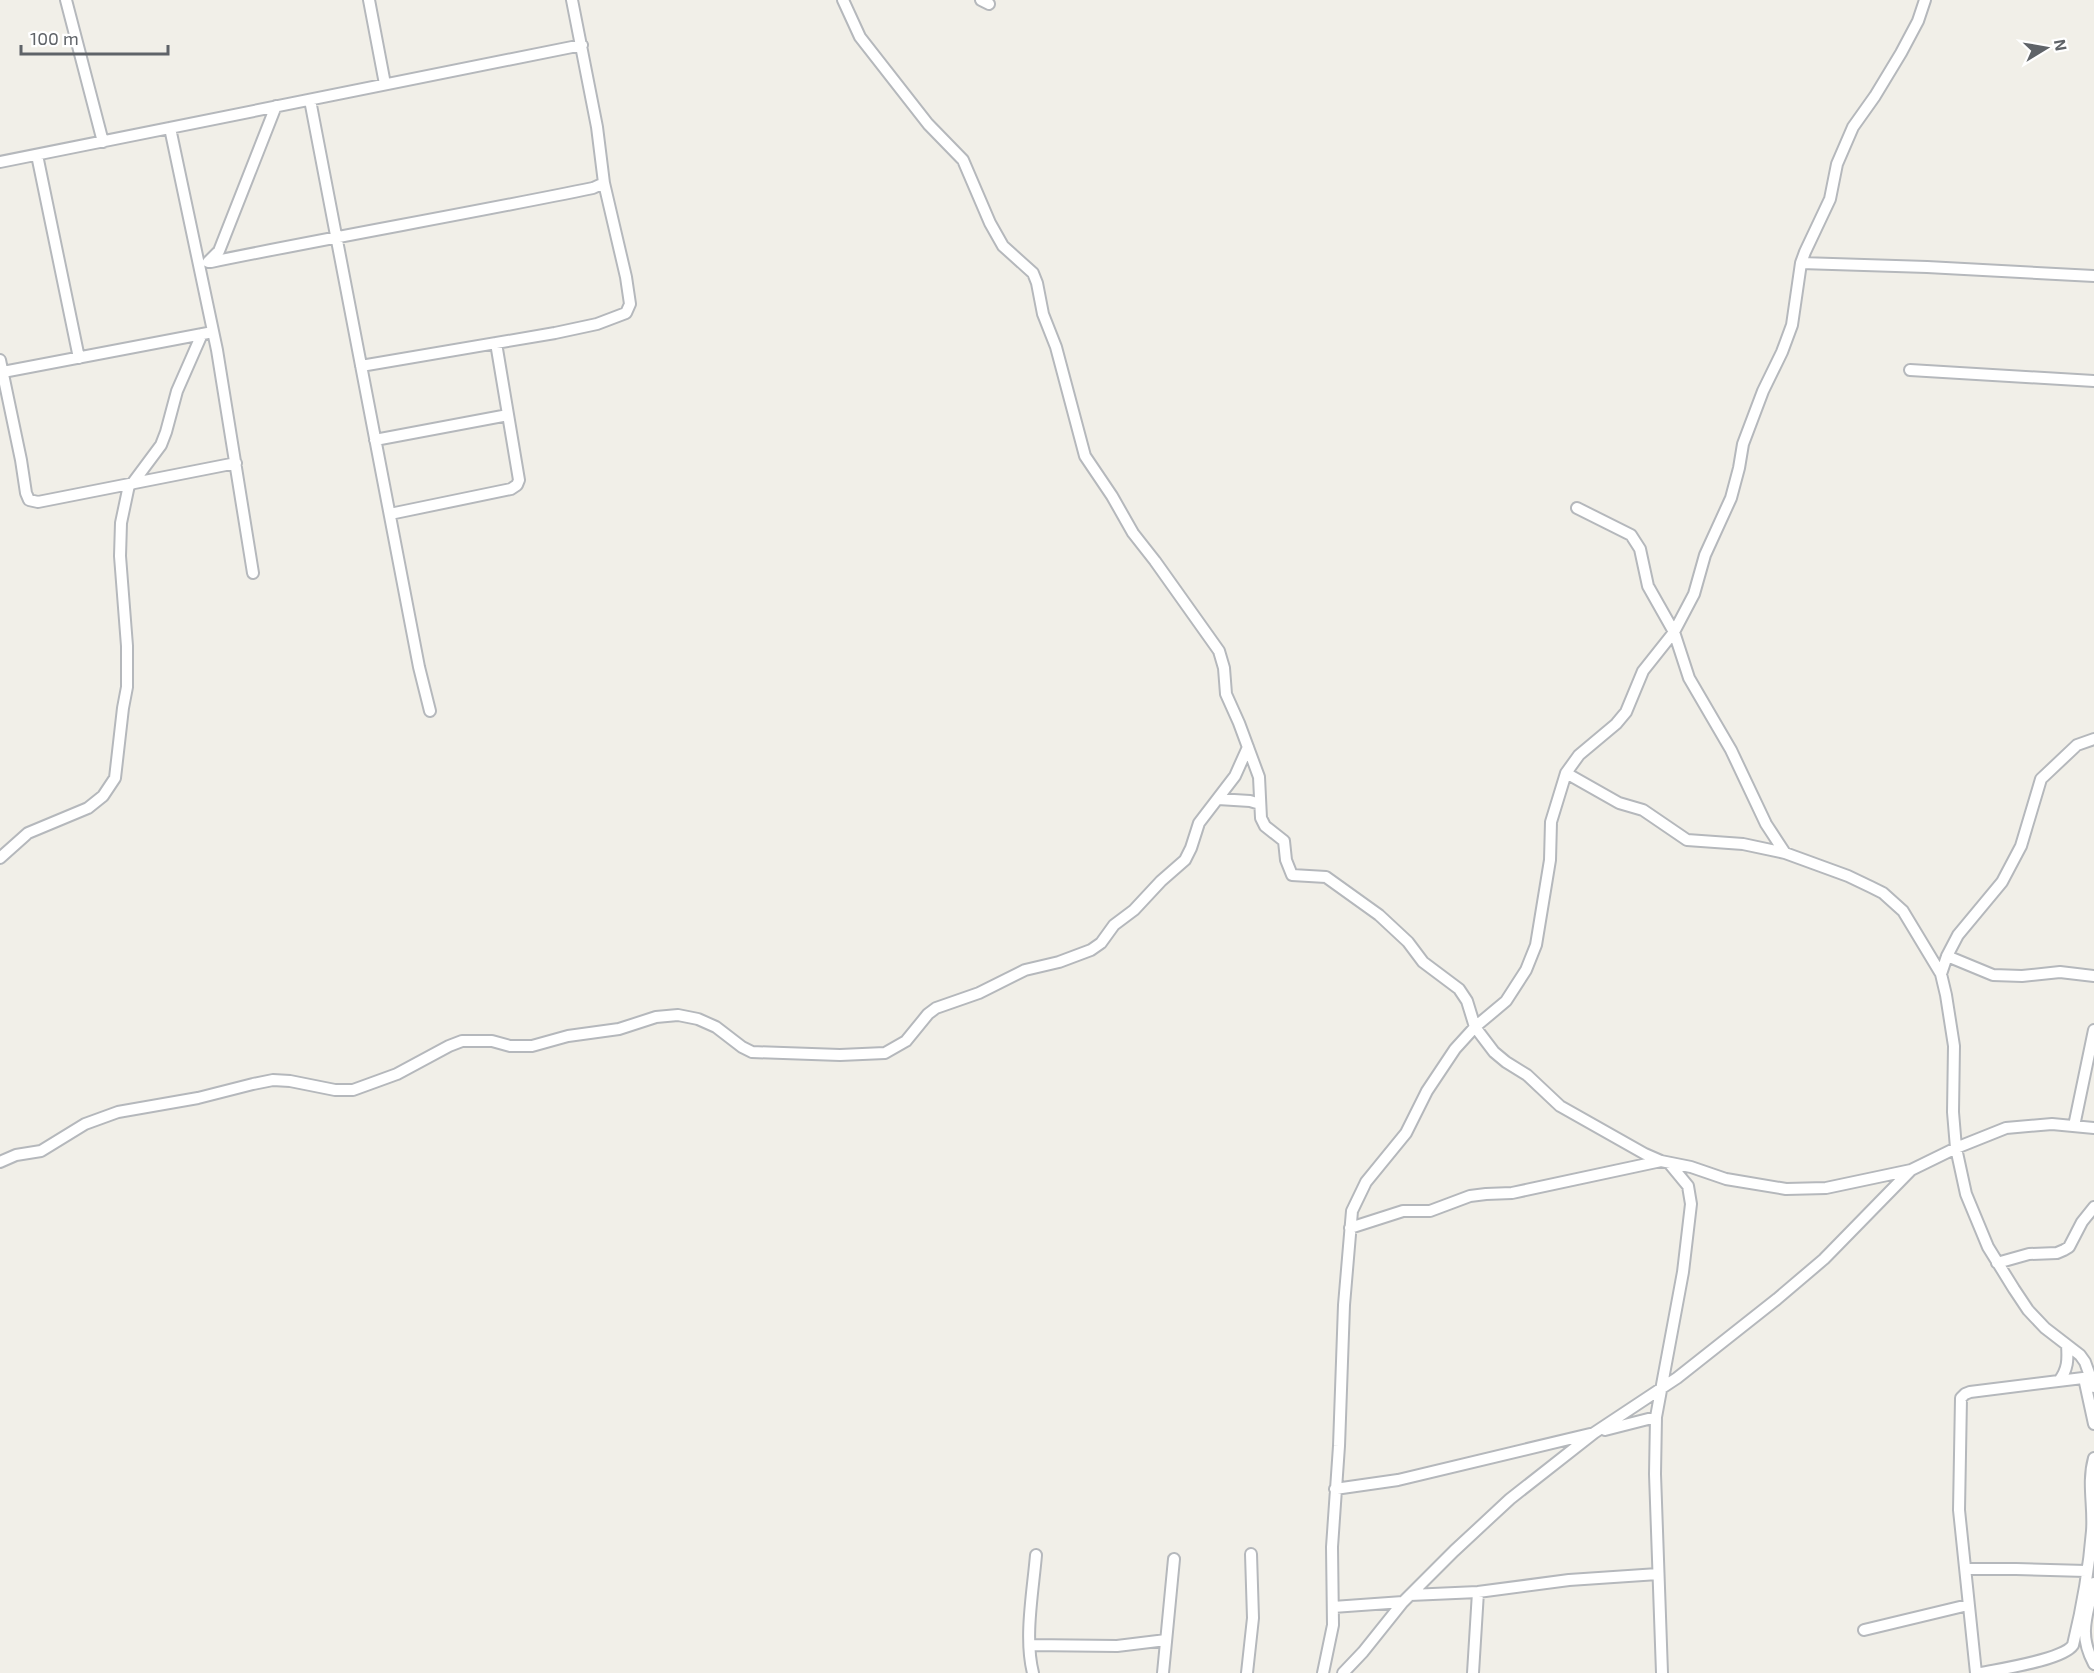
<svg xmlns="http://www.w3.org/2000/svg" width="2094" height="1673" font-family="'Exo 2',sans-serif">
<rect width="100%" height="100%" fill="#f1efe8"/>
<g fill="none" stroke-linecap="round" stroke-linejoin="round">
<defs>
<path id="minor" d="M66,0L103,142
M369,0L385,84
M843,0L860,37L928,124L963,160L990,223L1003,246L1033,273L1037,283L1043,314L1056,347L1085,456L1112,496L1133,533L1155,561L1219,651L1224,668L1226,694L1239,723L1259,777L1261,818L1265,826L1284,841L1286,860L1292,875L1326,877L1379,915L1408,942L1423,962L1459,989L1467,1001L1475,1027L1494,1052L1506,1062L1527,1075L1560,1106L1645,1154L1661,1161L1691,1167L1726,1179L1786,1189L1826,1188L1911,1170
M981,0L989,4
M310,100L419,667L430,711
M170,128L217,350L253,573
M37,155L79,358
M0,162L582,45
M208,262L219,251L276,106
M211,262C338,236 466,214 593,188L604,183L597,127L572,0
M1801,263L1927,267L2094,276
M0,360L21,460L26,493L29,500L38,502L236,463
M361,366L555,333L597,324L626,313L630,304L626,277L604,183
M1910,370L2094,381
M3,372L213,332
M375,440L508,415
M132,484L161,445L166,432L177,391L202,334
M1577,508L1631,535L1640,549L1648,586L1674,632L1689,678L1731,750L1766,824L1785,853
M390,514L511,489L517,485L519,480L496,343
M1566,773L1619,803L1643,810L1687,840L1743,844L1785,853L1848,876L1871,887L1883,893L1903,911L1941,974L1946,995L1954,1046L1953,1112L1956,1148L1966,1194L1988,1247L2014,1289L2028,1310L2045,1328L2080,1355L2085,1362L2094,1387
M1218,799L1250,801L1260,804
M0,858L28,833L88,808L103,796L115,778L123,708L127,687V646L120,556L121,523L129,485
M1947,956L1993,975L2022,976L2060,972L2094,976
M1941,974L1947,956L1958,935L2002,882L2021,846L2041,779L2077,745L2094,739
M2074,1126L2094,1030
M0,1162L16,1155L41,1151L85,1124L118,1112L198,1098L253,1084L273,1080L290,1081L335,1090H353L397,1074L449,1046L462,1041H492L510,1046H532L568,1036L619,1029L656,1017L678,1015L698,1019L716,1027L742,1047L752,1052L840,1055L885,1053L906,1041L928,1014L936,1008L979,993L1025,970L1059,962L1091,950L1101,943L1114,925L1134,910L1161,881L1185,860L1191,848L1199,823L1235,776L1248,747
M1350,1228L1403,1211H1430L1470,1196L1486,1194L1512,1193L1661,1161
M1997,1263L2029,1254L2057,1253L2064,1250L2069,1247L2082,1222L2094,1207
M2084,1378L2094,1424
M2059,1381C2068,1369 2068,1360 2067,1345
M1605,1430L1656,1417
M1335,1489L1398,1480L1590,1434
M1966,1569H2016L2086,1571
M2094,1583C2088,1615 2077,1632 2094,1664
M1410,1595L1478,1592L1569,1580L1658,1574
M1333,1607L1403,1602
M1864,1630L1968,1605
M1030,1645L1117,1646L1166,1640
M1033,1673C1024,1638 1033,1591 1036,1555
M1163,1673L1174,1559
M1247,1673L1253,1618L1251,1554
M1323,1673L1333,1625L1332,1547L1339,1446L1344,1305L1352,1211L1366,1182L1406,1133L1427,1091L1455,1049L1475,1027L1506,1001L1526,970L1536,945L1550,860L1551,822L1566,773L1579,755L1616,724L1626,712L1643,671L1674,632L1694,594L1705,555L1731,498L1739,468L1743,444L1763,391L1782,352L1792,325L1801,263L1805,252L1830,199L1837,164L1853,127L1875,96L1901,53L1918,21L1925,0
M1343,1673L1363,1652L1403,1602L1454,1551L1510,1499L1594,1433L1677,1378L1777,1299L1824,1259L1911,1170L1956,1148L2006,1128L2052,1124L2094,1128
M1473,1673L1478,1592
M1662,1673L1655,1474L1656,1417L1683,1272L1691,1204L1688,1186L1669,1163
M1976,1673L1959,1510L1961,1398L1965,1394L1970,1392L2091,1377
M1981,1673C2000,1669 2063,1660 2073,1645C2082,1608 2089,1569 2092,1531C2094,1506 2087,1483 2094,1458"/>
</defs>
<use href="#minor" stroke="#b5b8bc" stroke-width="14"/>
<use href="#minor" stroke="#fff" stroke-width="10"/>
</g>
<g transform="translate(2046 48) rotate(79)" stroke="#ffffff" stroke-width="4.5" paint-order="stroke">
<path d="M0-4.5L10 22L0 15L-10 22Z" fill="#5f6368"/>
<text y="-9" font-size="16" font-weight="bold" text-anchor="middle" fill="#5f6368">N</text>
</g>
<path d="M21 45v9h147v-9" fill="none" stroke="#5f6368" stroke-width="3"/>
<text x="30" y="45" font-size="18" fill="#5f6368" stroke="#ffffff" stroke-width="4.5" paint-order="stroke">100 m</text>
</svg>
